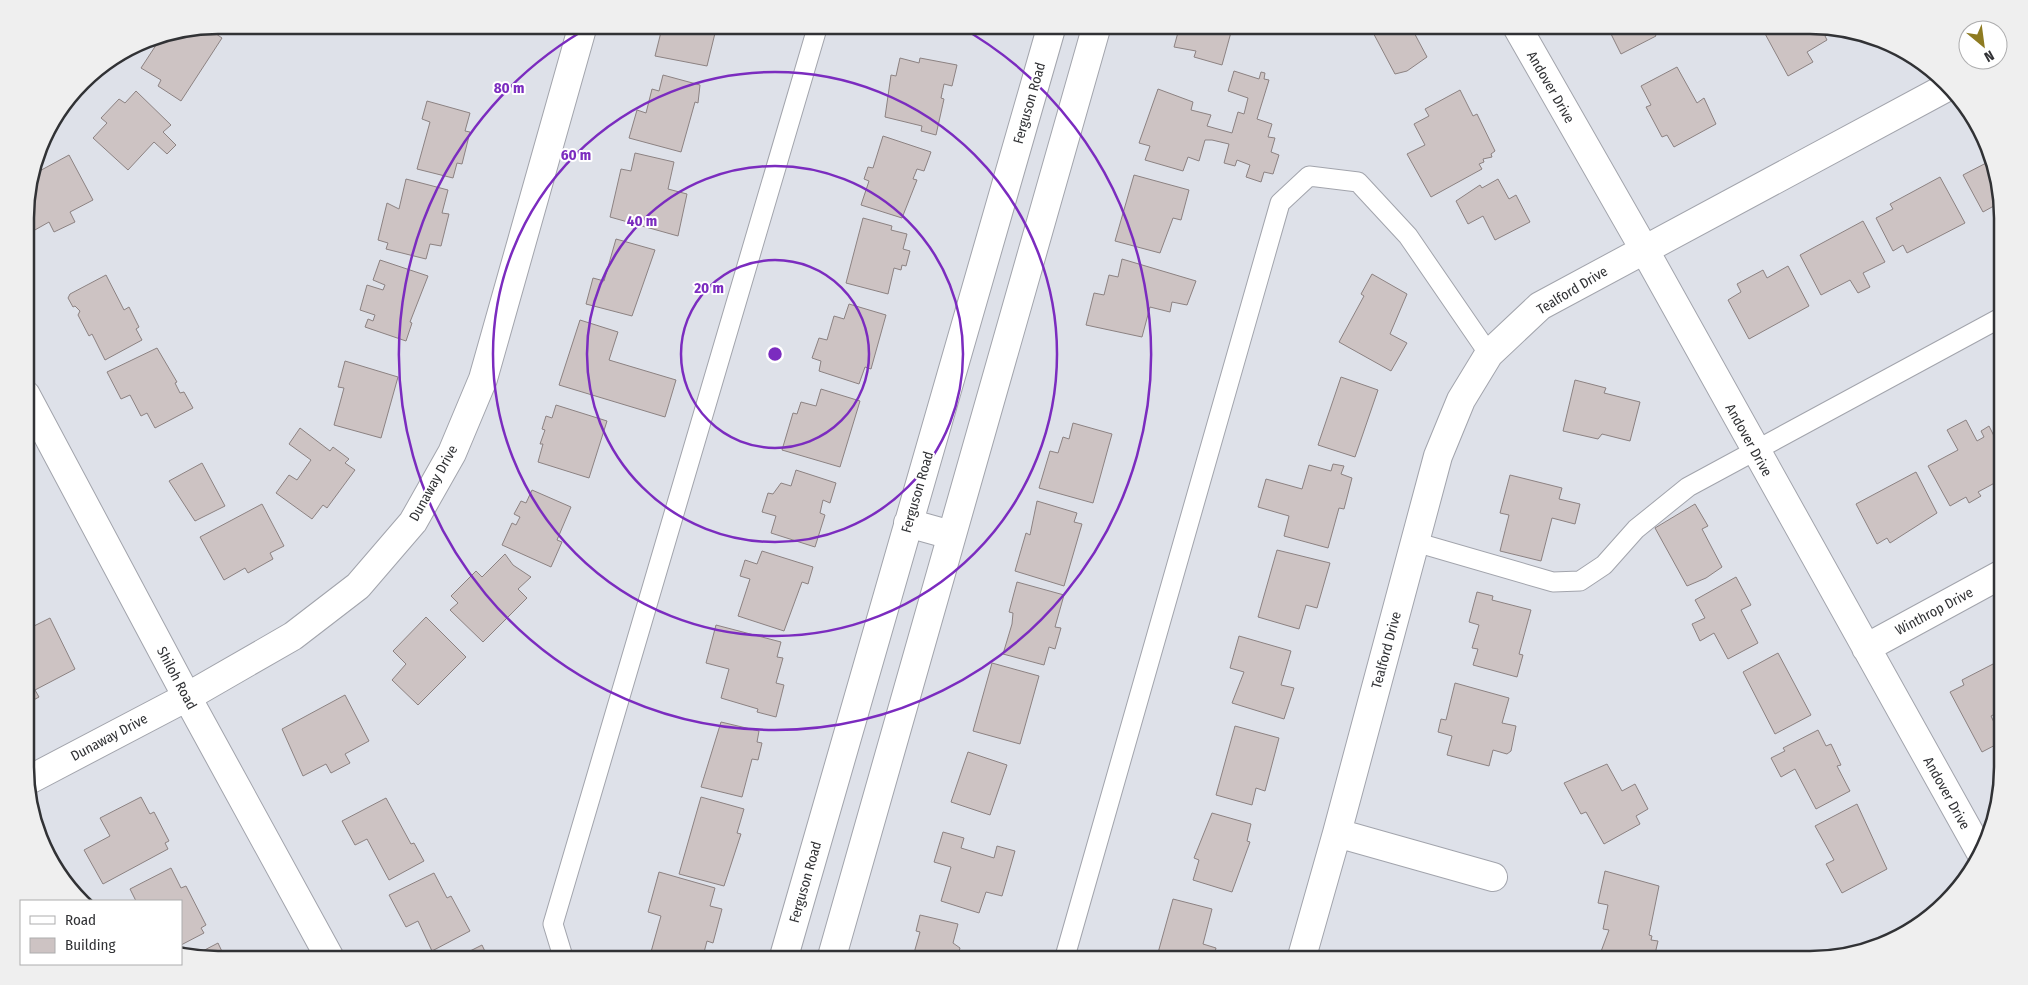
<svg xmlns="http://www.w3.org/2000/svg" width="2028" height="985" font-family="'Fira Sans Condensed',sans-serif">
<rect width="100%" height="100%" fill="#dee1e9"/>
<path fill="#cdc3c3" stroke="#8c8282" d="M675,25H717L707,66L655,56L662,28L673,31Z
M1180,25H1233L1222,65L1194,57L1196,51L1174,47Z
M1369,25H1410L1427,57L1407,71L1395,74Z
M1603,25H1650L1656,36L1621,54L1610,32L1607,33Z
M1772,25H1811L1834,31L1825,36L1827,40L1807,52L1813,62L1788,76L1763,30Z
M206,27L222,38L181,101L158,86L161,80L141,68L162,36Z
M900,58L919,63L920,58L957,65L952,86L944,84L941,98L944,99L936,135L921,131L922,126L885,117L891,75L896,76Z
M1677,67L1697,103L1704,98L1716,124L1674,147L1667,135L1662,137L1646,107L1651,105L1641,86Z
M1234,71L1259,79L1261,72L1265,73L1264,79L1269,80L1257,119L1272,124L1268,137L1275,138L1271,152L1279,155L1273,174L1264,172L1261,182L1246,177L1250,165L1237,160L1235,166L1224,163L1229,144L1212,140H1205L1199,161L1188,157L1183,171L1145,160L1150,146L1139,143L1158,89L1193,102L1191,110L1211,115L1207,126L1232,133L1238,112L1244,114L1248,98L1228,91Z
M663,75L700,85L698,103L695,102L681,152L629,138L637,110L646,113L652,89L659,91Z
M1460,90L1473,116L1477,114L1495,151L1491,154L1492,157L1483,159L1484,162L1479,164L1482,169L1431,197L1407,154L1425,145L1414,124L1429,116L1425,109Z
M136,91L171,125L163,132L176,145L167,154L154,142L128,170L93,138L107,123L101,118L119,99L125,103Z
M427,101L470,113L465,131L470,132L462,164L457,163L453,178L417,169L430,122L422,119Z
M883,136L931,152L924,171L917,169L913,179L917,180L902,218L861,205L869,181L864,179L868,167L873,168Z
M635,153L674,162L668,189L687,194L678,236L610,217L621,169L631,171Z
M69,155L93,200L70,212L75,222L54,232L49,222L26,235L25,204L34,174Z
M1990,161L2001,192V202L1983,212L1963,175Z
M1134,175L1189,190L1181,220L1173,218L1160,253L1115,241Z
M1940,177L1965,223L1907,253L1903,245L1893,251L1876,218L1893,209L1890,204Z
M406,179L448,190L442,213L449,214L441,246L430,244L426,259L386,249L388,243L378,240L387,203L399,209Z
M1498,179L1509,199L1516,195L1530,222L1495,240L1483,216L1468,224L1456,201L1480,185L1482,188Z
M863,218L892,226L891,230L907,234L903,249L910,251L906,266L902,265L901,270L894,268L888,294L846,283Z
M1863,221L1885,262L1863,273L1870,287L1858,293L1850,280L1821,295L1800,255Z
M616,239L655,250L632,316L586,304L593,278L604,281Z
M1122,259L1196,281L1187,305L1172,302L1170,312L1150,307L1142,337L1086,325L1094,293L1104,295L1109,275L1118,277Z
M380,260L428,276L410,322L412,323L406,341L365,327L368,319L373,321L375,315L360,310L367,285L383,290L385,285L373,280Z
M1788,266L1809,306L1749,339L1728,300L1741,292L1737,284L1763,270L1767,278Z
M1372,274L1407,294L1390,334L1407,343L1391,371L1339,342L1364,296L1361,294Z
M106,275L124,310L129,307L139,327L136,329L142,340L105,360L92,334L89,336L78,315L80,311L75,306L73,307L68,298L70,294Z
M849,304L886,315L871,369L865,367L859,384L819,371L821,361L812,358L819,338L827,340L834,316L844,319Z
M580,320L618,332L609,360L676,380L665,417L559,385Z
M157,348L177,382L175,383L180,393L184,392L193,408L155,428L147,413L141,416L130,395L121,399L107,372Z
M345,361L398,377L381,438L334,425L344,388L338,387Z
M1341,377L1378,390L1355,457L1318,445Z
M1575,380L1606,388L1604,393L1640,402L1630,441L1602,434L1598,439L1563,431Z
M821,389L860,401L840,467L782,450L793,413L797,414L801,402L816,406Z
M556,405L607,421L589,478L538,462L543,444H540L545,430L542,429L546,416L552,418Z
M1966,420L1977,441L1984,437L1981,431L1989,426L2002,452V479L1978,492L1981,496L1969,503L1966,497L1950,506L1928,466L1958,450L1947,430Z
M1073,423L1112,434L1093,503L1039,488L1050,451L1058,453L1063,437L1069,439Z
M300,428L330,451L333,447L349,459L345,463L355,470L327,508L323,505L312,519L276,493L289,475L297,480L311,460L289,444Z
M202,463L225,506L195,521L169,481Z
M1333,464L1344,466L1341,474L1352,478L1344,509L1339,508L1328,548L1284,536L1289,516L1258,507L1266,479L1302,489L1309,465L1331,471Z
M796,470L836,483L830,503L823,500L820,513L825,515L815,547L771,533L776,516L762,512L768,493L773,494L781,483L791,486Z
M1916,472L1937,513L1890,543L1887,538L1877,544L1856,504Z
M1510,475L1562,488L1559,499L1580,504L1575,524L1552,518L1541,561L1500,551L1509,515L1500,513Z
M532,490L571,507L557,540L562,542L551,567L502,545L512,523L516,525L520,517L514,514L521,501L526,503Z
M1037,501L1077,513L1074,522L1082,524L1064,586L1015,571L1026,533L1030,535Z
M262,504L284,546L270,553L273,559L248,573L245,568L224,580L200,537Z
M1695,504L1708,526L1702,529L1722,567L1706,578L1687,586L1655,528Z
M1277,550L1330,563L1317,608L1306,605L1299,629L1258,617Z
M762,551L813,567L808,584L802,582L784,631L738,616L750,579L740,576L745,560L757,564Z
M505,554L513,565L531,577L518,589L527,598L483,642L450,610L458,603L451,596L476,571L482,577Z
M1736,577L1751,605L1741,610L1758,643L1728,659L1714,633L1700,641L1692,624L1705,618L1695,600Z
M1017,582L1064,595L1055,627L1061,628L1055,649L1049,647L1044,665L1003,654L1012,624L1013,613L1009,612Z
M1477,592L1493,596L1492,600L1531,610L1519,654L1523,655L1517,677L1473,665L1478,649L1472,648L1479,625L1469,622Z
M426,617L466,657L418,705L392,680L406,664L393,651Z
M50,618L75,669L35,690L39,697L30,702L26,695V630Z
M716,625L781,642L777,657L783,658L776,683L784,685L776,717L757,712L758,709L721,698L729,669L706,663Z
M1239,636L1291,651L1281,685L1294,688L1284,719L1232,703L1244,672L1230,668Z
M1778,653L1811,715L1775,734L1743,672Z
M992,663L1039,676L1020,744L973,731Z
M1995,663L1997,667L2003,664V710L1991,716L2003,741L1982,752L1950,692L1964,685L1962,680Z
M1455,683L1509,698L1502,723L1516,726L1511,751L1507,754L1493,750L1489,766L1447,755L1452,736L1438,732L1441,719L1446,720Z
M345,695L369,741L345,754L350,763L331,773L326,764L303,776L282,729Z
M721,722L759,731L757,742L762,743L758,760L752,759L742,797L701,787Z
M1235,726L1279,738L1265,791L1256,788L1252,805L1216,795Z
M1818,730L1826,746L1831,744L1841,765L1837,766L1850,791L1816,809L1795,769L1781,777L1771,758L1785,751L1783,748Z
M968,752L1007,765L990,815L951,802Z
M1607,764L1622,791L1635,784L1648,809L1636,816L1640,824L1604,844L1586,812L1581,814L1564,783Z
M141,797L150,814L154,812L169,841L165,843L168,849L103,884L84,850L110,836L100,818Z
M701,797L744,809L737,833L741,834L724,886L679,874Z
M386,798L411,844L414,843L424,861L389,880L367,839L355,845L342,821Z
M1857,804L1887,869L1842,893L1826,864L1834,860L1815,826Z
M1212,813L1251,824L1247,841L1250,842L1232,892L1193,880L1199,860L1194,858Z
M943,832L964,838L961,848L994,858L997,846L1015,851L1002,896L986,892L979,913L941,901L951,867L934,862Z
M171,868L181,888L186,886L206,925L201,928L204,933L181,945V901H136L130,889Z
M1605,871L1659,886L1649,935L1652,936L1651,940L1658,941L1655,954L1647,953L1646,960H1615L1599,957L1609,930L1603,929L1608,905L1598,903Z
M659,872L715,888L710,906L722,909L713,943L707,941L702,960H680L651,952L661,916L648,912Z
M434,873L447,898L451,896L470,931L432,951L418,921L406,927L389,895Z
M1173,899L1212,909L1203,944L1216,948L1213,960H1156Z
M920,915L958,924L953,943L960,948L957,960H912L920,932L916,931Z
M218,943L226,960H217L195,955Z
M482,945L489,960H452Z"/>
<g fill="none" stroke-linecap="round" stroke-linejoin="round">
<defs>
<path id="service" d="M1415,542L1553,582L1580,581L1604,565L1636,529L1688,487L2002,317
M564,960L553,924L818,25
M1064,960L1280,203L1309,176L1358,182L1408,236L1489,354"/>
<path id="minor" d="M1516,25L1644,249L1982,855
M26,395L187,697L331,960
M1866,648L2002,574
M27,781L187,697L293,636L358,586L413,522L452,453L483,379L583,25
M1337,833L1493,877
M1301,960L1337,833L1438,456L1461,400L1489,354L1540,306L1949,86"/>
<path id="secondary" d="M908,523L951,535
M783,960L1052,25
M831,960L1097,25"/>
</defs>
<use href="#service" stroke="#a2a4ac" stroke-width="21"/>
<use href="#minor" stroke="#a2a4ac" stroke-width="30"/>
<use href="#secondary" stroke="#a2a4ac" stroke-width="30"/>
<use href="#service" stroke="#fff" stroke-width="19"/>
<use href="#minor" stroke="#fff" stroke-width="28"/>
<use href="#secondary" stroke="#fff" stroke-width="28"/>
</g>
<g fill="none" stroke="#7b2cbf" stroke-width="2.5">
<circle cx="775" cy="354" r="94"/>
<circle cx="775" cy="354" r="188"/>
<circle cx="775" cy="354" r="282"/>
<path d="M957 25A376 376 0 1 1 593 25"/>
</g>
<g text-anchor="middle" stroke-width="4" stroke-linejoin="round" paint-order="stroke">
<g font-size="14" fill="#313235" stroke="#fff">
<text transform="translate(1551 87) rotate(60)" y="5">Andover Drive</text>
<text transform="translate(1029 103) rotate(-74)" y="5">Ferguson Road</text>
<text transform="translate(1572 290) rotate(-31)" y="5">Tealford Drive</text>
<text transform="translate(1749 440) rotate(61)" y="5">Andover Drive</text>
<text transform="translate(433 483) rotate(-61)" y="5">Dunaway Drive</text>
<text transform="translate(917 492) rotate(-74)" y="5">Ferguson Road</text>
<text transform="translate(1934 611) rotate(-28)" y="5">Winthrop Drive</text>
<text transform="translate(1386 650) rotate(-75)" y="5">Tealford Drive</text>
<text transform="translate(177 678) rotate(62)" y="5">Shiloh Road</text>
<text transform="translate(109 737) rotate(-28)" y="5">Dunaway Drive</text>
<text transform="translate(1947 793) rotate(61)" y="5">Andover Drive</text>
<text transform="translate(805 882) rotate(-74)" y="5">Ferguson Road</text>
</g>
</g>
<path d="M0 0H2028V985H0ZM218 34H1810A184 184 0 0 1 1994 218V767A184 184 0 0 1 1810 951H218A184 184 0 0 1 34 767V218A184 184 0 0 1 218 34Z" fill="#efefef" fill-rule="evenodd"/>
<path fill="none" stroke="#313235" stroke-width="2.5" d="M218 34H1810A184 184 0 0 1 1994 218V767A184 184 0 0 1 1810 951H218A184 184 0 0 1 34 767V218A184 184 0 0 1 218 34Z"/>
<circle cx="775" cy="354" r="8" fill="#7b2cbf" stroke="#fff" stroke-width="2.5"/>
<g font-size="15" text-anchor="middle" font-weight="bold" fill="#7b2cbf" stroke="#fff" stroke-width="4" stroke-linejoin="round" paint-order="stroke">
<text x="509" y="93">80 m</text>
<text x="576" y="160">60 m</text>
<text x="642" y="226">40 m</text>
<text x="709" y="293">20 m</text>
</g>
<rect x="20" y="900" width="162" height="65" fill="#ffffff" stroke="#adadae"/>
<rect x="30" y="916" width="25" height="8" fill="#ffffff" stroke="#adadae"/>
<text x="65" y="925" font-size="15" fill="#313235">Road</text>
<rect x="30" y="938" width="25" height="15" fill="#cdc3c3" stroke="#adadae"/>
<text x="65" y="950" font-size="15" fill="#313235">Building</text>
<g transform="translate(1983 45) rotate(151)"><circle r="24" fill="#ffffff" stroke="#adadae"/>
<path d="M0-4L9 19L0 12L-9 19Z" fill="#8e7b21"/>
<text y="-8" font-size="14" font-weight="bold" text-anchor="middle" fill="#313235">N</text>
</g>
</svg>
